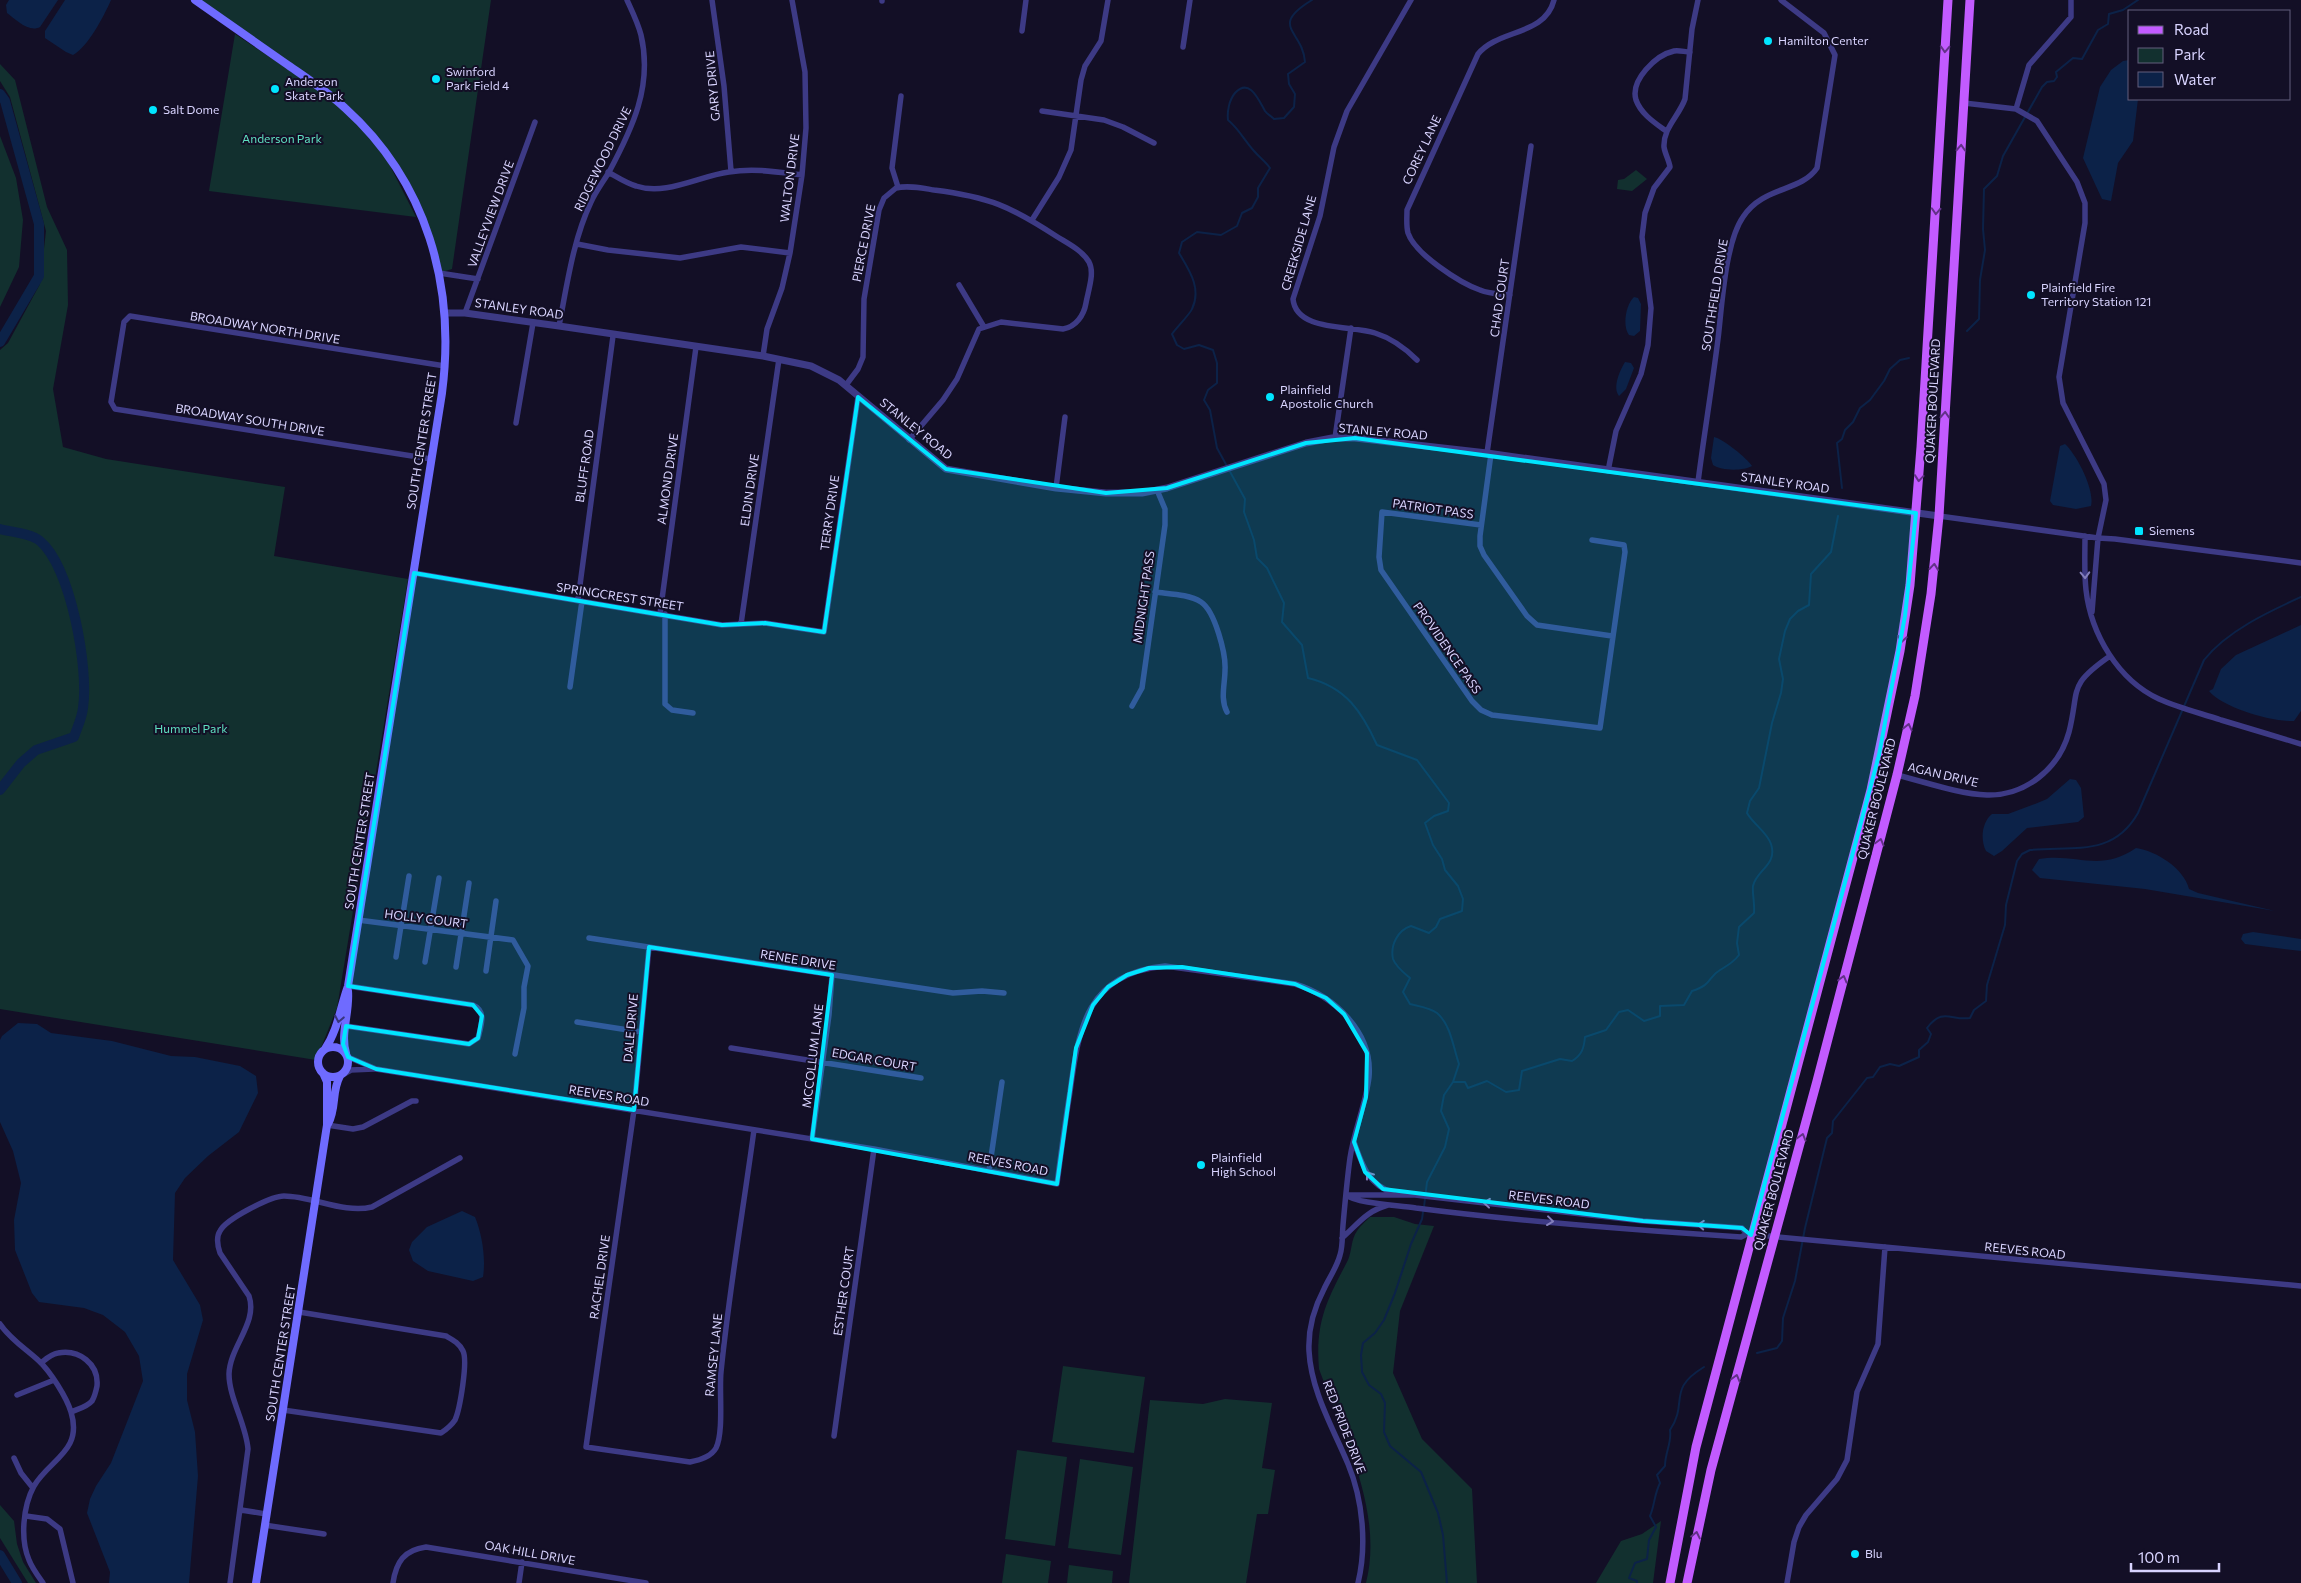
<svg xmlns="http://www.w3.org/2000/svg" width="2301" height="1583" font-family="Commissioner,sans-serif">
<rect width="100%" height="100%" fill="#130f26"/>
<path fill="#12302f" d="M194,0H491L452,269L439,273L424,223L381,148L416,217L209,191L235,34L334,100Z
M0,64L15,80L47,207L67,250L68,305L53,389L63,447L106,459L285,487L274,556L408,579L337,1008L316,1060L0,1009V350L8,343L40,284L46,231L10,97L0,81Z
M0,136L16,178L23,220L19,267L0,307Z
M1636,170L1647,179L1632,191L1617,189L1618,180L1624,179Z
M1370,1217H1394L1415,1224L1434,1226L1400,1311L1393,1373L1422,1439L1472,1489L1477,1583H1366C1384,1512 1343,1434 1319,1369C1315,1322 1327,1300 1348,1260C1352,1251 1351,1239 1357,1231C1360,1226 1366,1221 1370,1217Z
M1063,1366L1145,1377L1134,1453L1052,1442Z
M1225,1399L1272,1403L1262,1468L1275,1470L1268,1514H1257L1246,1583H1129L1150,1400L1203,1404Z
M1017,1450L1067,1457L1055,1546L1005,1539Z
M1080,1459L1133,1467L1121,1555L1068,1548Z
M0,1505L14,1521L17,1544L23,1562L36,1583H28L0,1538Z
M1661,1521L1653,1583H1596L1621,1541L1642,1534Z
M1006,1554L1051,1561L1048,1583H1002Z
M1069,1565L1113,1571L1112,1583H1067Z"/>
<path fill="#0c2248" d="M9,0H58L40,27C29,33 15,19 7,13L6,5Z
M65,0H111C104,16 88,47 73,55L66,52L45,38V31Z
M2130,60V99H2138L2133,141L2118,163L2111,201L2102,199L2083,158L2100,87L2111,70L2123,61Z
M1634,297L1638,298L1641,304L1640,331L1634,336L1629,335C1622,326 1626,304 1634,297Z
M1625,362L1631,363L1634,368L1626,389L1619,396C1612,388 1620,370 1625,362Z
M1714,437C1722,438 1748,459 1752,466C1744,471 1721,471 1713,465L1711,458Z
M2065,444C2077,455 2095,490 2091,506L2076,509L2053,505L2050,501L2060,446Z
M2301,625V711L2294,721C2272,722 2223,708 2209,691L2213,689L2221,669L2236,655Z
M2070,779L2076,780L2081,788L2084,817L2078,822L2027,828L2002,851L1994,856L1986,851C1980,839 1982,822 1992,814H2008L2035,804L2047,799Z
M2136,848C2156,851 2184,868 2189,889L2198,893L2275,911L2145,889L2040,878L2032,870L2039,859C2077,853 2100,873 2136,848Z
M2253,932L2301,939V951L2245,944L2241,939L2243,934Z
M18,1023L37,1024L51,1033L112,1041L171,1056L195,1057L240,1066L256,1076L258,1093L239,1132L208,1156L185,1178L175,1193L173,1260L200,1305L203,1320L187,1374V1400L195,1432L198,1476L189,1583H109L110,1572L87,1513L90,1499L96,1486L111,1463L143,1381L139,1356L125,1332L103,1315L84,1308L39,1302L32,1293L15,1250L14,1220L21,1183L13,1151L0,1122V1040L2,1036Z
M462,1211L475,1217C482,1234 486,1258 483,1277L473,1281L428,1271L413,1261L409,1250L412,1242L427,1227Z"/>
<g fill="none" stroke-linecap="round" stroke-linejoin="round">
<path stroke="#0c2248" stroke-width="2" d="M1312,0C1268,27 1303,30 1305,62L1288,74L1289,84L1295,94L1294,107L1284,118L1274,119C1271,116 1267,114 1265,111C1259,101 1250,77 1235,93C1229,100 1227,112 1228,120C1239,129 1244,140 1254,151C1259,157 1265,161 1270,168L1258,188V197L1252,208L1242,213L1237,226L1221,235L1197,232L1182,242L1179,253C1189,270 1202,288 1192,309C1190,314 1177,327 1172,334L1177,345L1184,349L1199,345L1213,350L1217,363V383L1208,390L1204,400L1210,410L1217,448L1245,499L1244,512L1254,540L1257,558L1267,568L1284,603L1282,622L1302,645L1308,678C1346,687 1362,712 1377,745L1417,760L1449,803L1448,811L1434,816L1425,823L1433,845L1442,859L1445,870L1458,886L1463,899L1462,911L1440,919L1436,927L1429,933L1411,926C1398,930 1390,945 1393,959C1396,967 1404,973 1410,978L1403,992L1410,1004C1418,1006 1431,1008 1437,1013C1451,1025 1453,1047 1459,1064L1453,1082L1444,1095L1441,1111L1449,1129L1445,1147L1427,1182L1424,1207
M1967,331L1979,319L1980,280L1985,250L1983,229L1984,189L1997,176L2003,156L2042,87L2047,82L2054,81L2057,77L2056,72L2073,58L2082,59L2098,30L2108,24L2109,14L2123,10L2138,0
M1842,488L1837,443L1842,439L1845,430L1853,422L1860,408L1870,400L1884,381L1890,369L1900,360L1909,358
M1453,1082H1465L1468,1088L1487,1081L1506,1092L1519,1090L1522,1071L1560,1059L1572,1061C1582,1055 1584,1048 1585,1037L1606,1030L1619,1012L1628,1010L1644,1021L1660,1016V1006L1684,1005L1692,991C1712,985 1708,977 1720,970C1728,965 1733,963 1739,955L1737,943L1739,927L1754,913C1755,904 1752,892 1753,886C1756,870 1778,865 1771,844C1767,832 1753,824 1747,813L1750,801L1759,788L1772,723L1781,693L1783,679L1779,659L1785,631L1790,619L1798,611L1809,605L1811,574L1831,552L1838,516
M1423,1212L1422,1219L1411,1244L1395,1293L1384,1320L1375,1333L1363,1343L1361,1355L1362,1372L1369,1385L1381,1394L1385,1403L1384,1432L1390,1446L1421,1472L1438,1513L1443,1535L1447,1583
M1757,1353L1777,1348L1782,1341L1783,1318L1795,1281L1805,1228L1827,1138L1832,1133L1833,1121L1867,1078L1873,1077L1880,1067L1890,1064L1899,1066L1919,1057V1050L1928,1042L1931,1034L1927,1028C1943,1007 1951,1021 1970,1018L1974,1010L1986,1001L1987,985L2005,925L2006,905L2017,861L2022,854L2030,850C2074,846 2113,857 2138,813L2204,660C2227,631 2268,612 2301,597
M1637,1583V1581L1629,1578L1635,1563L1647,1559L1649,1540L1656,1527L1650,1516C1655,1504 1654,1495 1660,1483L1657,1475L1665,1466C1665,1452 1672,1443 1670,1430C1689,1402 1666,1390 1704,1367"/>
<path stroke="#0c2248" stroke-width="10" d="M0,94L5,101L39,224V276L0,342
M0,529C11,532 31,533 40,541C71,567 89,669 83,708C82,718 77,728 74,737L36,750L21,763L0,790
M0,1555L17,1583"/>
<path stroke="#3d3a85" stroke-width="5.5" d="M712,0L724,86L731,171
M882,0V1
M1411,0L1347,111L1334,147L1320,216L1293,299C1296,332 1352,325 1375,333C1391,338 1405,348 1417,360
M1022,31L1026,0
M1183,47L1190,0
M1964,103L2016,109L2029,65L2071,17V0
M2016,109L2037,121L2077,182L2085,203V223L2059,377L2063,403L2104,484L2106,500L2098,538L2092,612
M1042,111L1104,120L1123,127L1154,143
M1666,131C1655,123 1641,114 1636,100C1630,80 1656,55 1674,51C1679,50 1685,52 1690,52
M608,172C617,177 626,183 636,186C666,196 699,176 729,172C754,168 778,172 802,175
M898,187L892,168L901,96
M1032,220L1059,177L1071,150L1081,80L1085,66L1101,41L1108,0
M577,244L608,250L680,258L741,247L790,253
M439,273L478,279
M959,285L984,327
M1510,295C1500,294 1489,294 1480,290C1460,283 1415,254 1408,233C1406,226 1407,218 1407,210L1478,54C1498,29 1545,36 1554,0
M465,313L535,122
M559,326C567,285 573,240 591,202C596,191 603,182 609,172C632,129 653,86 641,35C638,23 632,11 627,0
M763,356L767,329L782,288L790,253L802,175L806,128L805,72L792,0
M846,385L858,369L863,357L864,299L879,210L884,198L896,188C908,185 922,188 934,190C989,197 1010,206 1056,236C1067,243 1082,250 1089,262C1095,273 1088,291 1086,303C1084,315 1076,327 1063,329L1001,322L979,329L957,379L943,400L909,440
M516,423L533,323
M1335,438L1351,328
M1487,453L1531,146
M1491,454L1480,536V546L1484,555L1527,616L1537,625L1612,636
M431,459L115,409L111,402L124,322L130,316L445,366
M1608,471L1616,431L1641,374L1648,345L1651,308L1642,237L1645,213L1654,188L1670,167C1669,160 1665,154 1664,147C1663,128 1679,116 1685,99L1692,29L1698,0
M1698,482C1704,435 1712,387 1718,339C1722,306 1725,243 1743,217C1763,186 1801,192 1817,168L1835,55L1824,33L1781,0
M1056,488L1065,417
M1939,516L2098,538L2115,539L2301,563
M1481,525L1382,512L1379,557L1381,570L1472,701L1481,710L1492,715L1600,728L1625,552L1624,545L1592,540
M2085,536C2085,554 2084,572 2086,590C2091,634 2118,680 2159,699C2179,708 2200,713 2221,720C2248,728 2274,736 2301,744
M414,573L722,625L765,623L824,632L858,397
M1155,592C1169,594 1189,594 1201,602C1215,611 1226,654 1225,670C1225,684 1220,699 1227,712
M578,600L613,336
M660,614L696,347
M665,614V704L672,710L693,713
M741,624L779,359
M570,687L582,601
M1132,706L1142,688L1165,525V509L1157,490
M1897,775C1925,782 1959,794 1987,795C2025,796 2059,769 2069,732C2080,688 2067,686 2110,656
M358,920L513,940L528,966L524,987V1008L515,1054
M589,938L953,993L982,991L1004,993
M649,947L634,1110L586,1447L690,1462C700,1460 711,1457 716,1448C724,1432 719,1391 721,1372C729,1291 743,1211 754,1130
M396,957L409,876
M425,962L439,878
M456,967L469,883
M486,971L496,901
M577,1022L641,1032
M346,1026L469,1044L478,1038C481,1026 487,1011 473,1005L348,986
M731,1048L921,1078
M348,1057L376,1069L874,1149L1057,1184C1061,1153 1065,1123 1070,1092C1079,1027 1086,974 1165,966L1295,984C1334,996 1373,1032 1369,1077C1366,1104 1354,1130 1350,1158C1347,1180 1345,1203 1343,1225C1342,1235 1343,1246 1340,1255C1337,1267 1329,1278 1324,1289C1314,1308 1308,1330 1309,1351C1311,1391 1333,1428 1348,1464C1363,1500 1367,1546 1358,1583
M344,1074L351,1070L374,1069
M327,1125L353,1129L363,1127L412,1101H416
M812,1139L829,1015L832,975
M1354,1142C1362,1164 1368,1185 1392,1192
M989,1171L1002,1082
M1346,1195C1358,1204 1398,1205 1416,1208C1523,1222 1632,1230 1741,1237L1747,1234L2301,1286
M1346,1195H1415L1643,1221L1742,1228L1747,1234
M1342,1238C1358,1224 1366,1211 1388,1205
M0,1324C10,1339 26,1349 39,1361C50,1371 67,1398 71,1412C83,1451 50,1459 34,1486C23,1506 20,1539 29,1560C32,1568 38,1576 43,1583
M41,1363C46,1359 51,1354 58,1353C79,1349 99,1364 97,1386C96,1391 95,1396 92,1401C87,1407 78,1409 71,1412
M17,1395L54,1380
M283,1410L441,1433C447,1429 451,1426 455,1420C460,1409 468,1361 463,1351C459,1343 453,1340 446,1336L299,1312
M834,1436L874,1149
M14,1458L21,1473L33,1488
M241,1510L266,1514
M26,1516L47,1519L60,1529L73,1583
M264,1525L324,1534
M230,1583L248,1449C246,1424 229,1398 229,1374C230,1346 258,1323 249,1296L220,1253C218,1247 216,1237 220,1231C226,1219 271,1196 284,1196C312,1196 344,1214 372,1207L460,1158
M393,1583C396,1562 404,1550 426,1547L646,1583
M519,1583L522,1562
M1787,1583L1794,1542L1799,1527L1806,1515L1837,1479L1847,1460L1857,1392L1878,1344L1885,1247"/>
<path stroke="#3d3a85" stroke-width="7" d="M446,313H465L559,326L763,356L811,366L839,380L946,469L1056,488L1106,493H1142L1167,488L1306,443L1332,438H1355L1487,453L1939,516"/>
<path stroke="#6f6bff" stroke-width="8" d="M195,0C225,21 255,42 285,63C305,77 327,91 345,108C427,182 456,286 442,393L348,986C340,1008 338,1030 325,1049
M318 1062a15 15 0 1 1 30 0a15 15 0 1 1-30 0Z
M346,1053C340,1034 350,1011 348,991
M328,1124C337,1107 331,1093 340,1076
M256,1583L327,1125V1082L323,1073"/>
<path stroke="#c25bff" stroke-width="9" d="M1670,1583L1696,1447L1871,790L1900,651L1910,585L1921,447L1948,0
M1687,1583L1711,1470L1817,1081L1897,775L1915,696L1931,594L1939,516L1970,0"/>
</g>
<defs><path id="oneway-chevron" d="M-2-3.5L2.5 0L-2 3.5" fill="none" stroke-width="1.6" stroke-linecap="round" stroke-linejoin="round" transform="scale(1.25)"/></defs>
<g stroke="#623188">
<use href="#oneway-chevron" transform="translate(1945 49) rotate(93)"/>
<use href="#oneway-chevron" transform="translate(1961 148) rotate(-87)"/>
<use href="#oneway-chevron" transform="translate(1936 211) rotate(93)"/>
<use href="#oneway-chevron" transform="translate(1945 415) rotate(-87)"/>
<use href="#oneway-chevron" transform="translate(1919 478) rotate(95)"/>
<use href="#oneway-chevron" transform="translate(1934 567) rotate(-84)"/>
<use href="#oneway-chevron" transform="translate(1902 639) rotate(99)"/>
<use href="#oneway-chevron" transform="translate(1908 727) rotate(-77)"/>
<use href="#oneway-chevron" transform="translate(1880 842) rotate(-75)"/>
<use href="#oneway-chevron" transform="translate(1843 979) rotate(-75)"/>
<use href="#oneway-chevron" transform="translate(1802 1137) rotate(-74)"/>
<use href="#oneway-chevron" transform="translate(1736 1378) rotate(-75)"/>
<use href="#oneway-chevron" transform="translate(1696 1535) rotate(-78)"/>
</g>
<g stroke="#837fbc">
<use href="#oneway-chevron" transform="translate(2085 575) rotate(88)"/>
<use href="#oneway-chevron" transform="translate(1369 1175) rotate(-126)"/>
<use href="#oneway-chevron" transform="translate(1487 1203) rotate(-174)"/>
<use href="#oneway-chevron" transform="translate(1550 1221) rotate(7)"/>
<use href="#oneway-chevron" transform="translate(1701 1225) rotate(-176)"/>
</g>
<use stroke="#38347d" href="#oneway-chevron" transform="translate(339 1019) rotate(101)"/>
<path fill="#00e5ff" fill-opacity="0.2" stroke="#00e5ff" stroke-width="4" stroke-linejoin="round" d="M858,397L946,469L1106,493L1167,488L1306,443L1355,438L1916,513L1905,616L1879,755L1751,1235L1742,1228L1643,1221L1383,1189L1365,1172L1354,1142L1366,1097L1367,1053L1344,1014L1326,998L1295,984L1182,967L1149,968L1127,975L1108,987L1093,1005L1076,1048L1057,1184L812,1139L832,975L649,947L634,1110L376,1069L348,1057L343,1044L346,1026L469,1044L478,1038L482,1016L473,1005L348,986L414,573L722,625L765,623L824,632Z"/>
<g fill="#00e5ff" stroke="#130f26" stroke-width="2">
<circle cx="1768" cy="41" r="5"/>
<circle cx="436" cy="79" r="5"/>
<circle cx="275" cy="89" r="5"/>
<circle cx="153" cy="110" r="5"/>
<circle cx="2031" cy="295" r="5"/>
<circle cx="1270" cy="397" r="5"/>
<rect x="2134" y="526" width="10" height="10" rx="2.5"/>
<circle cx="1201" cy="1165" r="5"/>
<circle cx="1855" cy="1554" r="5"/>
</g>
<g text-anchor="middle" stroke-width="4" stroke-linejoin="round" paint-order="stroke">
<g font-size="12" fill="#d9d4ff" stroke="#130f26" text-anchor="start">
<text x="1778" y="45">Hamilton Center</text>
<text x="446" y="76">Swinford<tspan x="446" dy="14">Park Field 4</tspan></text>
<text x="285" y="86">Anderson<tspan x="285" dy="14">Skate Park</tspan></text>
<text x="163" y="114">Salt Dome</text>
<text x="2041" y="292">Plainfield Fire<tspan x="2041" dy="14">Territory Station 121</tspan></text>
<text x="1280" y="394">Plainfield<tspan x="1280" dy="14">Apostolic Church</tspan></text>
<text x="2149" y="535">Siemens</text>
<text x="1211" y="1162">Plainfield<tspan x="1211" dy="14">High School</tspan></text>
<text x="1865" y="1558">Blu</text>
</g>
<g font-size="12" fill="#d9d4ff" stroke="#130f26">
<text transform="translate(713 86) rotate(-95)" y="4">GARY DRIVE</text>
<text transform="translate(1422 150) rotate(-65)" y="4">COREY LANE</text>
<text transform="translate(603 159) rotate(-64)" y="4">RIDGEWOOD DRIVE</text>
<text transform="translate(790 178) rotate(-83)" y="4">WALTON DRIVE</text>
<text transform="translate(491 214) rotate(-70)" y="4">VALLEYVIEW DRIVE</text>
<text transform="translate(864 243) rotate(-79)" y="4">PIERCE DRIVE</text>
<text transform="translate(1299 243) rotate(-74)" y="4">CREEKSIDE LANE</text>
<text transform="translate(1715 295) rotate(-81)" y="4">SOUTHFIELD DRIVE</text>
<text transform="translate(1500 298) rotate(-82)" y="4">CHAD COURT</text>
<text transform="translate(519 309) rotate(8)" y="4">STANLEY ROAD</text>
<text transform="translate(265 328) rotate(9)" y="4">BROADWAY NORTH DRIVE</text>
<text transform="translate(1933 401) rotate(-87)" y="4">QUAKER BOULEVARD</text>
<text transform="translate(250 420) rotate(9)" y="4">BROADWAY SOUTH DRIVE</text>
<text transform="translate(916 429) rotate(39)" y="4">STANLEY ROAD</text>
<text transform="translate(1383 432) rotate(5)" y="4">STANLEY ROAD</text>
<text transform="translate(422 441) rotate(-81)" y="4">SOUTH CENTER STREET</text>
<text transform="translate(585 466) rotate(-82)" y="4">BLUFF ROAD</text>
<text transform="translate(668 479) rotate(-82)" y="4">ALMOND DRIVE</text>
<text transform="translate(1785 483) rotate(8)" y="4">STANLEY ROAD</text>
<text transform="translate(750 490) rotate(-82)" y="4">ELDIN DRIVE</text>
<text transform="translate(1433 509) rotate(8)" y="4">PATRIOT PASS</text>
<text transform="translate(830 513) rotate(-82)" y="4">TERRY DRIVE</text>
<text transform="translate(620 597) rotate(9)" y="4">SPRINGCREST STREET</text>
<text transform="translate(1144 597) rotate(-82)" y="4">MIDNIGHT PASS</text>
<text transform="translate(1447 648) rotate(55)" y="4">PROVIDENCE PASS</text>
<text transform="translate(1943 775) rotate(13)" y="4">AGAN DRIVE</text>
<text transform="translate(1877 799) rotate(-76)" y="4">QUAKER BOULEVARD</text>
<text transform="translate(360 841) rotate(-81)" y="4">SOUTH CENTER STREET</text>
<text transform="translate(426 919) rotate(7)" y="4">HOLLY COURT</text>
<text transform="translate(798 960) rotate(9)" y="4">RENEE DRIVE</text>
<text transform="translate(631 1028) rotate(-85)" y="4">DALE DRIVE</text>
<text transform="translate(813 1056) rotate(-83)" y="4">MCCOLLUM LANE</text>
<text transform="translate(874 1060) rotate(10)" y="4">EDGAR COURT</text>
<text transform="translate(609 1096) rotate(9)" y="4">REEVES ROAD</text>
<text transform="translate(1008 1164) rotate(11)" y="4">REEVES ROAD</text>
<text transform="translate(1774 1190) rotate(-75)" y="4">QUAKER BOULEVARD</text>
<text transform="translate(1549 1200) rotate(7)" y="4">REEVES ROAD</text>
<text transform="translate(2025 1251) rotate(6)" y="4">REEVES ROAD</text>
<text transform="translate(600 1277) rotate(-82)" y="4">RACHEL DRIVE</text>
<text transform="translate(844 1291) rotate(-82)" y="4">ESTHER COURT</text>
<text transform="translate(281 1353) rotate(-81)" y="4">SOUTH CENTER STREET</text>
<text transform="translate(714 1355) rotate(-84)" y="4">RAMSEY LANE</text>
<text transform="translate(1344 1427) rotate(69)" y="4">RED PRIDE DRIVE</text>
<text transform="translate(530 1553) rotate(10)" y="4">OAK HILL DRIVE</text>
</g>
<g font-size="12" fill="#5fe0c0" stroke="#130f26">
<text x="282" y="143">Anderson Park</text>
<text x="191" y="733">Hummel Park</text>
</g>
</g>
<rect x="2128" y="10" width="162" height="90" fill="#130f26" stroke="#625e7d"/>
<rect x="2138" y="26" width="25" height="8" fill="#c25bff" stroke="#625e7d"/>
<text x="2174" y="35" font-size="15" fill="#d9d4ff">Road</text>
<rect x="2138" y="48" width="25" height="15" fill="#12302f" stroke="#625e7d"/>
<text x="2174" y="60" font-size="15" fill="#d9d4ff">Park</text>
<rect x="2138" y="72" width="25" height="15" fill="#0c2248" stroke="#625e7d"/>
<text x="2174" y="85" font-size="15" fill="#d9d4ff">Water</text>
<path d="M2131 1563v8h88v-8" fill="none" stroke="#d9d4ff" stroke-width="2.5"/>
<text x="2138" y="1563" font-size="15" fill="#d9d4ff" stroke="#130f26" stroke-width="4" paint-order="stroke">100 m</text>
</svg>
